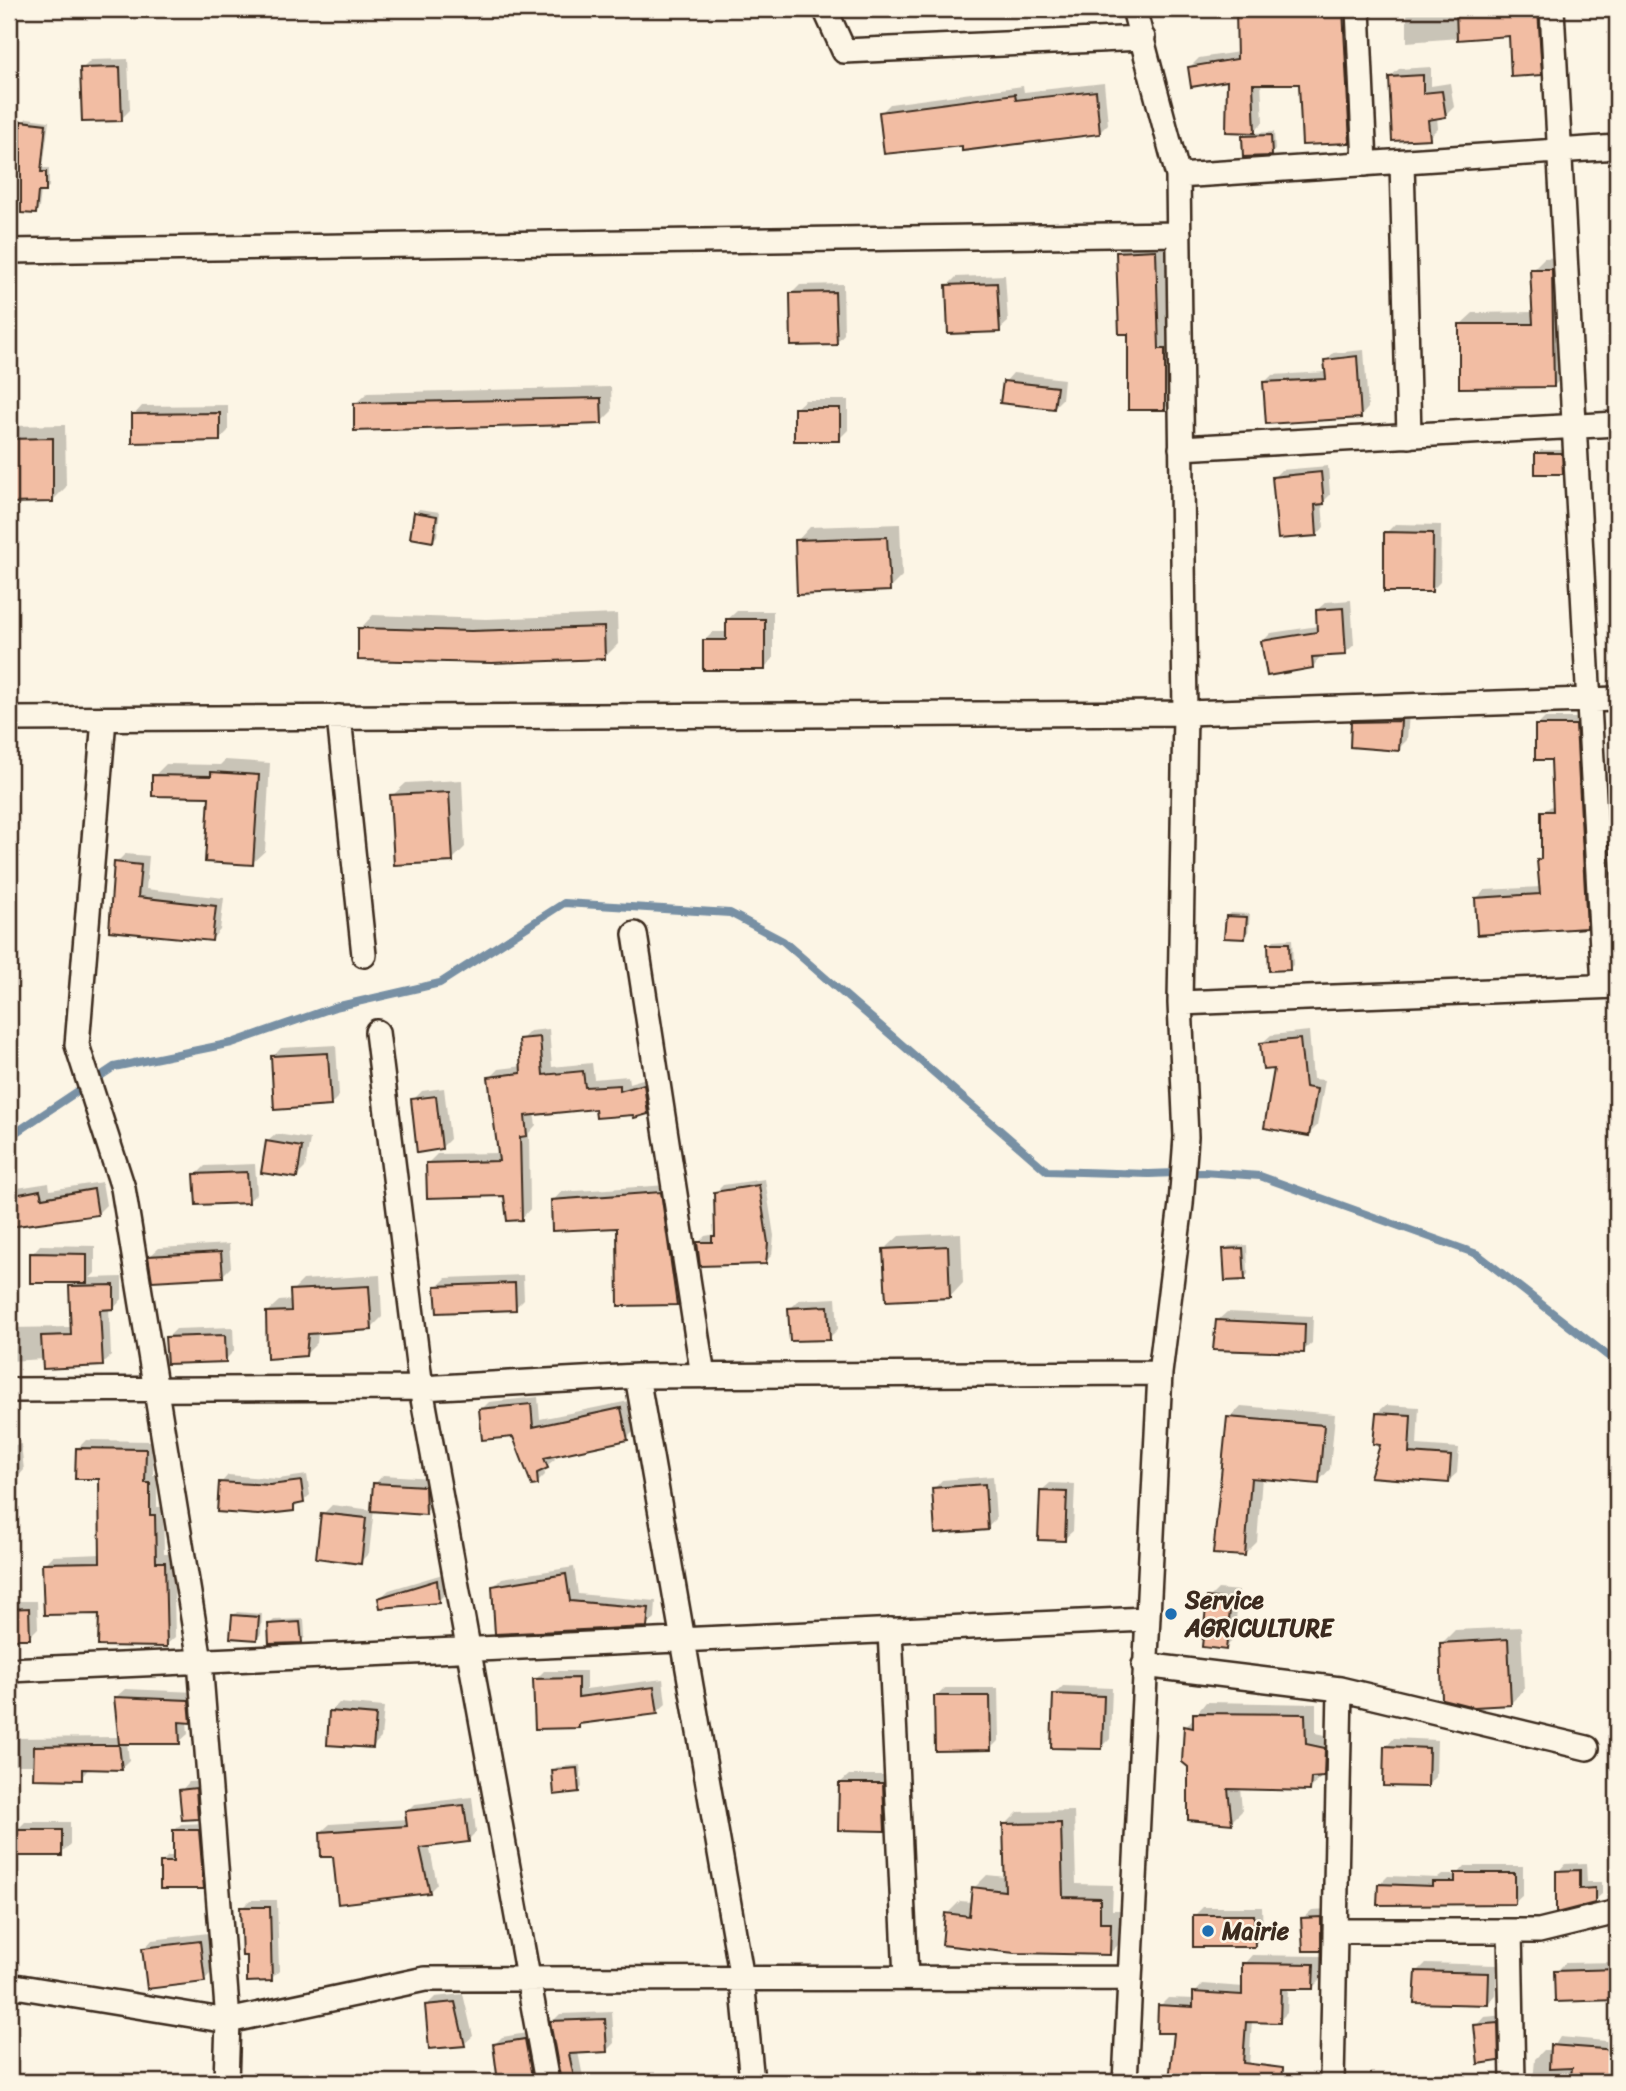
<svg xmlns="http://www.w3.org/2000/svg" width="1626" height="2091" font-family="Sriracha,sans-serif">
<rect width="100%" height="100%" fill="#fcf5e5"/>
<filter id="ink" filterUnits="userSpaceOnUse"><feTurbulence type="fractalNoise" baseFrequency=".0143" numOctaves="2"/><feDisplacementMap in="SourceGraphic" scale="14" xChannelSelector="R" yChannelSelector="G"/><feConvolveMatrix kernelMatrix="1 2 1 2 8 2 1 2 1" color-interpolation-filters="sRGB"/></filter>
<g filter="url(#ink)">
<path fill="#0003" d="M1172,9H1352L1358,133L1349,142L1301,82H1261L1263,122L1252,133L1274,132L1275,150L1271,154L1244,137L1250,131L1229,79L1190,67L1199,58L1239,52L1238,14L1172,19Z
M1411,9H1544L1547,67L1541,74L1511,34L1407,42V13Z
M128,59L130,110L121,119L82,69L91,60Z
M1431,67V86L1450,83L1454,107L1445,116L1437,117L1438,128L1429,137L1390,77L1399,69Z
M1104,83L1108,124L1100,132L963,144L881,113L890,104L1023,86L1024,92Z
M27,118L49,121L43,168H49V187L41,191L39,208L35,212L23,122Z
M1166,240L1170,338L1176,397L1164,409L1130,332L1118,252L1129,241Z
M1564,257L1566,373L1554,386L1460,325L1473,313L1534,312L1532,270L1544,258Z
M1005,275L1008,322L999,330L947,286L956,277Z
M843,284L844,334L836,343L791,294L800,285Z
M1364,350L1368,408L1361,416L1265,382L1272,375L1327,372L1326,361L1333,353Z
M1013,373L1064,379L1062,399L1054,407L1005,382Z
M611,387L612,411L601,422L355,404L367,393Z
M805,400H848V430L839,439L796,408Z
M228,405V431L219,440L134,415L142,406Z
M65,425L66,487L53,500L9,501V426Z
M1541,450H1565L1566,468L1562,472L1537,454Z
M1328,466L1330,495L1322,503L1324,527L1317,535L1274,477L1281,470Z
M1617,494V524L1615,496Z
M419,509L440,512L437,536L433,540L416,513Z
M900,524L902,576L889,589L797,541L810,527Z
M1395,524L1441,525L1440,582L1431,591L1386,533Z
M1351,600L1354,645L1345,653L1321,655L1313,667L1263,641L1271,633L1318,626L1317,610L1326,602Z
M737,611H773V659L764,668L704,641L713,632H728V619Z
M617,614L618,644L604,658L360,629L373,615L486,619Z
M1409,713L1407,740L1398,749L1353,722L1362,714Z
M1545,718H1584L1594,918L1586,926L1477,898L1485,890L1541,887L1539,860L1543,856V812L1554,804L1553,759L1537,726Z
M225,760L270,763L265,851L252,863L211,795L154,776L166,764L220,765Z
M462,780L465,847L452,860L392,796L406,783Z
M125,854L149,856L146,889L224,898L220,930L212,939L111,929L116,863Z
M1231,913L1250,914L1248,934L1245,938L1227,917Z
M1292,939L1293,965L1289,969L1270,944L1274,940Z
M549,1029L552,1067L592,1063L594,1079L628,1076L629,1083L653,1076L657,1103L648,1112L597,1107L534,1114L536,1125L529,1133L530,1209L521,1219L505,1194L428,1163L437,1154L500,1153L490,1078L499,1069L523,1066L521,1040L530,1031Z
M1309,1031L1313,1079L1325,1080L1317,1126L1309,1134L1262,1043L1271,1035Z
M336,1045L339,1096L331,1104L273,1057L281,1048Z
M444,1088L450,1139L441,1148L413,1100L422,1091Z
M276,1134L310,1139L305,1168L297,1176L267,1142Z
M255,1164L257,1193L248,1202L196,1175L205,1166Z
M765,1179L774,1236L772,1255L765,1262L698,1243L705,1236L717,1234L716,1192L723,1185Z
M102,1182L106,1205L97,1214L9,1225V1192L11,1189L49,1183L50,1190Z
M668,1185L685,1295L677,1304L618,1226L553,1201L561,1192Z
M961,1233L963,1283L950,1297L885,1249L899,1236Z
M229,1244L231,1267L222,1276L150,1256L159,1248Z
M40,1245L95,1246V1273L90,1278L122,1277V1299L114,1308H109L111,1356L102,1364L44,1359L9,1361V1328L72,1327L71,1287L76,1281L32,1254Z
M1247,1245L1248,1274L1244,1278L1225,1250L1229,1246Z
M380,1275L382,1317L371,1328L318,1331L317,1343L305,1355L267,1312L279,1301L292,1300V1291L303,1280Z
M523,1275L524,1299L515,1308L437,1287L446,1278Z
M836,1298L838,1329L829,1338L790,1309L799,1300Z
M1227,1312L1313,1316L1312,1343L1303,1351L1218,1320Z
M233,1327L234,1351L225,1360L167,1338L176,1329Z
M538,1397L540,1419L629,1401L635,1430L627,1438L553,1454L555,1459L544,1468L545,1475L537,1483L514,1436L481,1410L489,1402Z
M1386,1405L1419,1407L1417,1445L1459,1448L1457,1473L1448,1481L1382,1443L1377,1413Z
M1241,1406L1335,1414L1330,1469L1318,1482L1262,1477L1257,1542L1245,1554L1229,1418Z
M86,1440L153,1441V1475H157V1507H163L164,1554H173L175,1637L166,1645L100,1612L44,1564L52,1556L102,1554L101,1477L77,1449Z
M21,1444L24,1470L16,1479L9,1480V1446Z
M228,1475L278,1479L307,1475L310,1495L293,1509L221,1483Z
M383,1475L433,1478L434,1504L425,1513L374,1509L369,1553L360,1562L323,1514L332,1505L373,1510L375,1484Z
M993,1476L996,1519L987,1528L934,1489L942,1480Z
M1050,1483L1075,1484L1073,1531L1064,1539L1041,1491Z
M574,1567L578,1594L656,1601L655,1618L647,1626L494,1586L502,1578Z
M446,1573L447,1592L438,1601L380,1598L389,1590Z
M1218,1589L1239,1591L1234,1639L1225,1648L1209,1598Z
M9,1601H37L38,1628L29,1637H9Z
M237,1612L262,1614L261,1634L257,1638L233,1616Z
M304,1619L305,1637L301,1641L270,1624L274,1620Z
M1521,1627L1524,1690L1511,1703L1441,1644L1455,1630Z
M544,1671H586V1689L663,1679L666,1704L657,1712L583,1722L578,1726L535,1680Z
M1063,1686L1112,1688L1110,1739L1101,1748L1054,1695Z
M945,1688H998L999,1740L990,1749L936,1697Z
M125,1689L197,1692L199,1712L187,1721L188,1734L179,1742H127L129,1760L121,1768L90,1767L81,1778L35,1765H9V1738L120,1737L116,1697Z
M1206,1702L1316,1704V1733L1335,1737V1764L1310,1789L1240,1787L1242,1811L1231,1822L1190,1766L1186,1727Z
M339,1703L384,1707L381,1738L372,1747L330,1712Z
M1394,1738L1437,1740L1436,1777L1427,1786L1386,1747Z
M580,1765L582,1787L578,1791L554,1770L557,1767Z
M849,1775H891L893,1820L885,1829L840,1783Z
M204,1781L206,1808L197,1817L181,1791L189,1782Z
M472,1797L476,1832L468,1840L429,1845L437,1884L429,1892L335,1855L321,1832L330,1824L408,1819L407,1812L415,1804Z
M1074,1811L1076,1884L1113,1885L1112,1910H1124L1123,1940L1109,1954L947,1914L960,1901L972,1902L974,1888L987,1875L1006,1877L1005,1825L1018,1812Z
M25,1822H70V1845L61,1854L16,1831Z
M206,1823L210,1881L203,1888L161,1863L168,1856H175L174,1831L181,1824Z
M1586,1863L1587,1882H1602V1894L1594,1901L1558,1872L1565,1864Z
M1465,1866H1523V1895L1514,1903L1380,1884L1388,1876L1438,1878L1442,1875H1457Z
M250,1900H277L279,1971L271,1979L248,1954L242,1908Z
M1203,1907H1262L1263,1936L1254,1945L1195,1915Z
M1329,1909V1940L1320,1949L1303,1918L1312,1910Z
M208,1933L213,1971L204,1980L144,1949L152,1940Z
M1252,1955L1321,1956V1979L1313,1987H1288L1287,2013L1279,2021L1252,2020L1248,2082H1179L1176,2032L1160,2006L1168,1998L1195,1999V1993L1203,1984L1244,1987V1964Z
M1617,1962V1998L1557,2000L1556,1972L1565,1963Z
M1426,1963L1497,1965L1496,1995L1487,2004L1417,1972Z
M463,1994L473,2036L464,2044L427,2005L435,1997Z
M612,2012L614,2043L606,2051L578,2052L584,2082H562L552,2022L560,2014Z
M1506,2015L1507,2051L1498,2060L1476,2026L1484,2017Z
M533,2032L545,2082H499L494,2045L502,2037Z
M1560,2037L1617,2042V2078L1588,2076L1587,2082H1533L1535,2059L1544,2050H1552Z"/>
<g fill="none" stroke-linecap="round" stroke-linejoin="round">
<path stroke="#7890a4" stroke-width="8" d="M9,1137L114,1067L232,1043L335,1007L440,983L564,903L730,913L783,941L1047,1171L1149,1174L1203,1172L1260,1176L1477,1254L1617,1363"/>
</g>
<path fill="#f2bda3" stroke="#3b2a1e" stroke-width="2" d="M1236,9H1343L1350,143L1302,145L1299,84H1253L1255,133L1226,132L1227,81L1191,87L1188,67L1237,59Z
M1456,9H1538L1542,75L1511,77L1509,36L1457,40Z
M120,67L122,121L82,122L80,68Z
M1423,75V93L1442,91L1446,117L1428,120L1430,139L1392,141L1389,77Z
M1096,91L1100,134L962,151V146L884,154L879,112L1015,94L1016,100Z
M21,121L46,124L41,172H46V192H38L36,214L21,213Z
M1271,135L1272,156L1243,157L1242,136Z
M1156,250L1159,349H1165V410H1128V334H1119L1116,252Z
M1530,269H1552L1554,387L1459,388V324H1533Z
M997,283L1000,332L948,334L946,285Z
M835,292L837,345L791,346L790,293Z
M1357,356L1361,418L1266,424L1263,382L1326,379L1324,360Z
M1003,381L1057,387L1054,409L1000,403Z
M601,398L602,424L354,431V403Z
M794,408H840V441H794Z
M220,413V441L132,443V414Z
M53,438V502L9,503V439Z
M1535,453H1562L1563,474H1535Z
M1321,472L1324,504L1315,505L1317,536L1278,539L1272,477Z
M414,512L437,516L433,542L410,538Z
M1384,532L1433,533L1432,592H1384Z
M887,537L890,591L797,595L795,540Z
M1343,608L1346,655L1312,657L1313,668L1267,676L1261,641L1317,632L1316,610Z
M726,619H765V670H703V640H726Z
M604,627L605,659L492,663L358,660V628L471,631Z
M1401,721L1399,751L1350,747L1351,722Z
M1535,725H1576L1587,928L1477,935L1475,898L1540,894L1537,860L1541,859V811H1553L1551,760H1535Z
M211,772L259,775L253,865L205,862L209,797L152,796V775L211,776Z
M449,792L453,862L394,865L390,795Z
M114,862L141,865L138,897L216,906L212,941L109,931Z
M1226,916L1247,917L1245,939L1224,938Z
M1268,943H1289L1290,970L1269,971Z
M540,1037L543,1075L583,1071L585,1087L620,1085V1091L644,1084L648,1114L634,1118L633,1115L596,1118L595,1109L525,1116L527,1136L520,1137L522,1220L507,1221L504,1196L427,1198L426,1163L499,1161L488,1077L521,1073L519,1039Z
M1300,1039L1305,1087L1317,1089L1309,1136L1264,1128L1274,1069L1263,1070L1260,1043Z
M328,1053L331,1106L274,1110L271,1056Z
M436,1096L442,1149L417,1153L411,1099Z
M266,1141L302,1147L297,1178L261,1173Z
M247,1172L249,1203L196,1205L194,1174Z
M759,1185L768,1243L766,1264L700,1266L697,1242H712V1236H715L714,1192Z
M94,1189L98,1215L9,1227V1196L40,1190L42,1198Z
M661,1192L677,1305L618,1306L617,1228L552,1231L551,1200Z
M948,1246L950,1298L886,1301L883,1249Z
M1243,1248L1245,1280L1225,1281L1223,1249Z
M221,1252L223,1277L152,1281L148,1256Z
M30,1253L87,1254V1283H30Z
M515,1283L516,1310L437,1313L435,1286Z
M114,1285V1309L100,1310L103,1366L43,1369L41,1336L71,1335L69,1286Z
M369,1286L372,1330L308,1334L306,1356L267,1359L266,1312L291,1311L290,1290Z
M828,1306L830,1340L790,1341L788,1308Z
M1216,1320L1305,1324L1304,1353L1213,1350Z
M225,1335L226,1362L167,1364L165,1337Z
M531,1404L533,1427L621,1408L628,1440L544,1458L548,1468L537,1473L538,1485L532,1486L513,1437L482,1440L479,1409Z
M1376,1413L1411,1415L1409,1453L1451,1456L1449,1483L1370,1477L1380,1445L1373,1444Z
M1227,1417L1324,1425L1319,1484L1251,1478L1245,1556L1213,1554Z
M76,1448L146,1449L145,1483H150V1515H155L156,1562H165L167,1647L98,1646L99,1614L44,1615L42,1563L100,1562L99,1479H75Z
M301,1481L304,1503L294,1505V1511L258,1515L217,1512L219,1482L270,1485Z
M373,1483L425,1486L426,1515L371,1511Z
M985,1484L988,1530L935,1534L932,1488Z
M1040,1491L1067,1492L1065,1541L1038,1540Z
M321,1513L366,1518L361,1564L316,1558Z
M566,1574L570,1601L649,1608L647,1627L495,1634L492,1586Z
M437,1580L439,1603L380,1608L378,1598Z
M1207,1597L1231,1600L1226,1650L1202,1647Z
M29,1608L30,1639H9V1609Z
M232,1615L259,1617L257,1640L230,1638Z
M300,1622L302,1643L269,1644L268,1624Z
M1508,1639L1511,1705L1474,1707L1442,1699L1440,1643Z
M578,1678V1697L654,1687L658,1714L579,1724V1728L535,1729L533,1679Z
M1053,1694L1104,1696L1102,1749L1051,1748Z
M934,1696H990L991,1750L935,1751Z
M114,1697L189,1700L191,1723L179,1722L180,1744H119Z
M329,1711L376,1715L373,1748L327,1745Z
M1193,1713L1305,1714L1306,1744L1325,1748L1324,1777L1311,1778L1310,1791L1228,1789L1232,1824L1188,1820V1767L1182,1762L1184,1726L1193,1728Z
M96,1745H119L122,1770L82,1769V1780L33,1779L34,1746Z
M1384,1746L1429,1748L1428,1787L1383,1786Z
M577,1768L579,1792L554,1795L552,1770Z
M839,1783H883L885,1831L838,1830Z
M196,1788L198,1819L182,1820L179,1790Z
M464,1805L469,1842L420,1848L430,1893L338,1904L333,1857H321L320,1832L407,1826L405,1811Z
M1061,1823L1063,1897L1100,1898V1923H1111L1110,1955L1015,1953L942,1945L945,1913L969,1916L972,1887L1005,1891L1003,1824Z
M14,1830H62V1856H14Z
M173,1830H199L204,1889H160V1862H173Z
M1580,1870V1889L1595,1888V1903L1556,1913V1871Z
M1455,1873H1515V1904L1377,1905L1378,1884L1432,1886V1882H1455Z
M240,1907H270L272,1981L247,1982V1956H242Z
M1193,1915H1254L1255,1947H1193Z
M1321,1917V1951H1303L1301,1918Z
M200,1941L205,1982L147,1989L142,1948Z
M1242,1963L1314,1964L1313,1989H1281L1280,2023L1246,2022L1243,2063L1283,2068L1282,2082L1169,2081L1174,2033H1157L1158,2005L1193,2007V1992L1242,1995Z
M1617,1969V2000L1555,2002L1554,1971Z
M1416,1971L1489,1973L1488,2005L1414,2003Z
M455,2002L465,2046L429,2049L425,2005Z
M605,2019L607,2052L569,2054L575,2082H561L550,2021Z
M1498,2023L1499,2061L1478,2064L1474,2025Z
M525,2039L533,2082H498L493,2044Z
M1550,2045L1617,2050V2080L1571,2076L1572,2068L1549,2069Z"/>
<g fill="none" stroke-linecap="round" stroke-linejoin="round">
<defs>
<path id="minor" d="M825,9L844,51L1143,38
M1358,9L1365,164
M1552,9L1604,986
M1402,162L1409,436
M1178,176L1617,147
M9,251L1179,234
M1181,448L1617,424
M339,717L364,955
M9,719L1185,713L1617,699
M104,719L77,1045L123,1188L200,1661L228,2021L226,2082
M635,934L703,1376
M1180,1003L1617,986
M377,1032L421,1388L547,2082
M637,1376L742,1979L752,2082
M9,1390L421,1388L637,1376L1160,1373
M890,1630L906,1978
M1144,1665L1340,1689L1587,1748
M9,1670L1146,1619
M1335,1931H1539L1617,1912
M1510,1931L1513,2082
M9,1985L228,2021L425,1979L1130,1978
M1125,2082L1160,1373L1181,1204L1186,1137L1180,1003L1185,713L1178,176L1134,9
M1332,2082L1340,1689"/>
</defs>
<use href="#minor" stroke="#3b2a1e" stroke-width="28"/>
<use href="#minor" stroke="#fcf5e5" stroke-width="23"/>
</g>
</g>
<g fill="#1f6fb2" stroke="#fcf5e5" stroke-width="2.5">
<circle cx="1171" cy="1614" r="7"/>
<circle cx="1208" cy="1931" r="7"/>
</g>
<g text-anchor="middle" stroke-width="5" stroke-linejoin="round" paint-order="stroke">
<g font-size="24" font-weight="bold" fill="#3b2a1e" stroke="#fcf5e5" text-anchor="start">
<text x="1185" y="1608">Service<tspan x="1185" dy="28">AGRICULTURE</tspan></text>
<text x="1222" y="1939">Mairie</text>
</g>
</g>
<rect width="1626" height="2091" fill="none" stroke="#fcf5e5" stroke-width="35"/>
<rect x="18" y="18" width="1591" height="2056" fill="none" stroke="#3b2a1e" stroke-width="2.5" filter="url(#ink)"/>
</svg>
